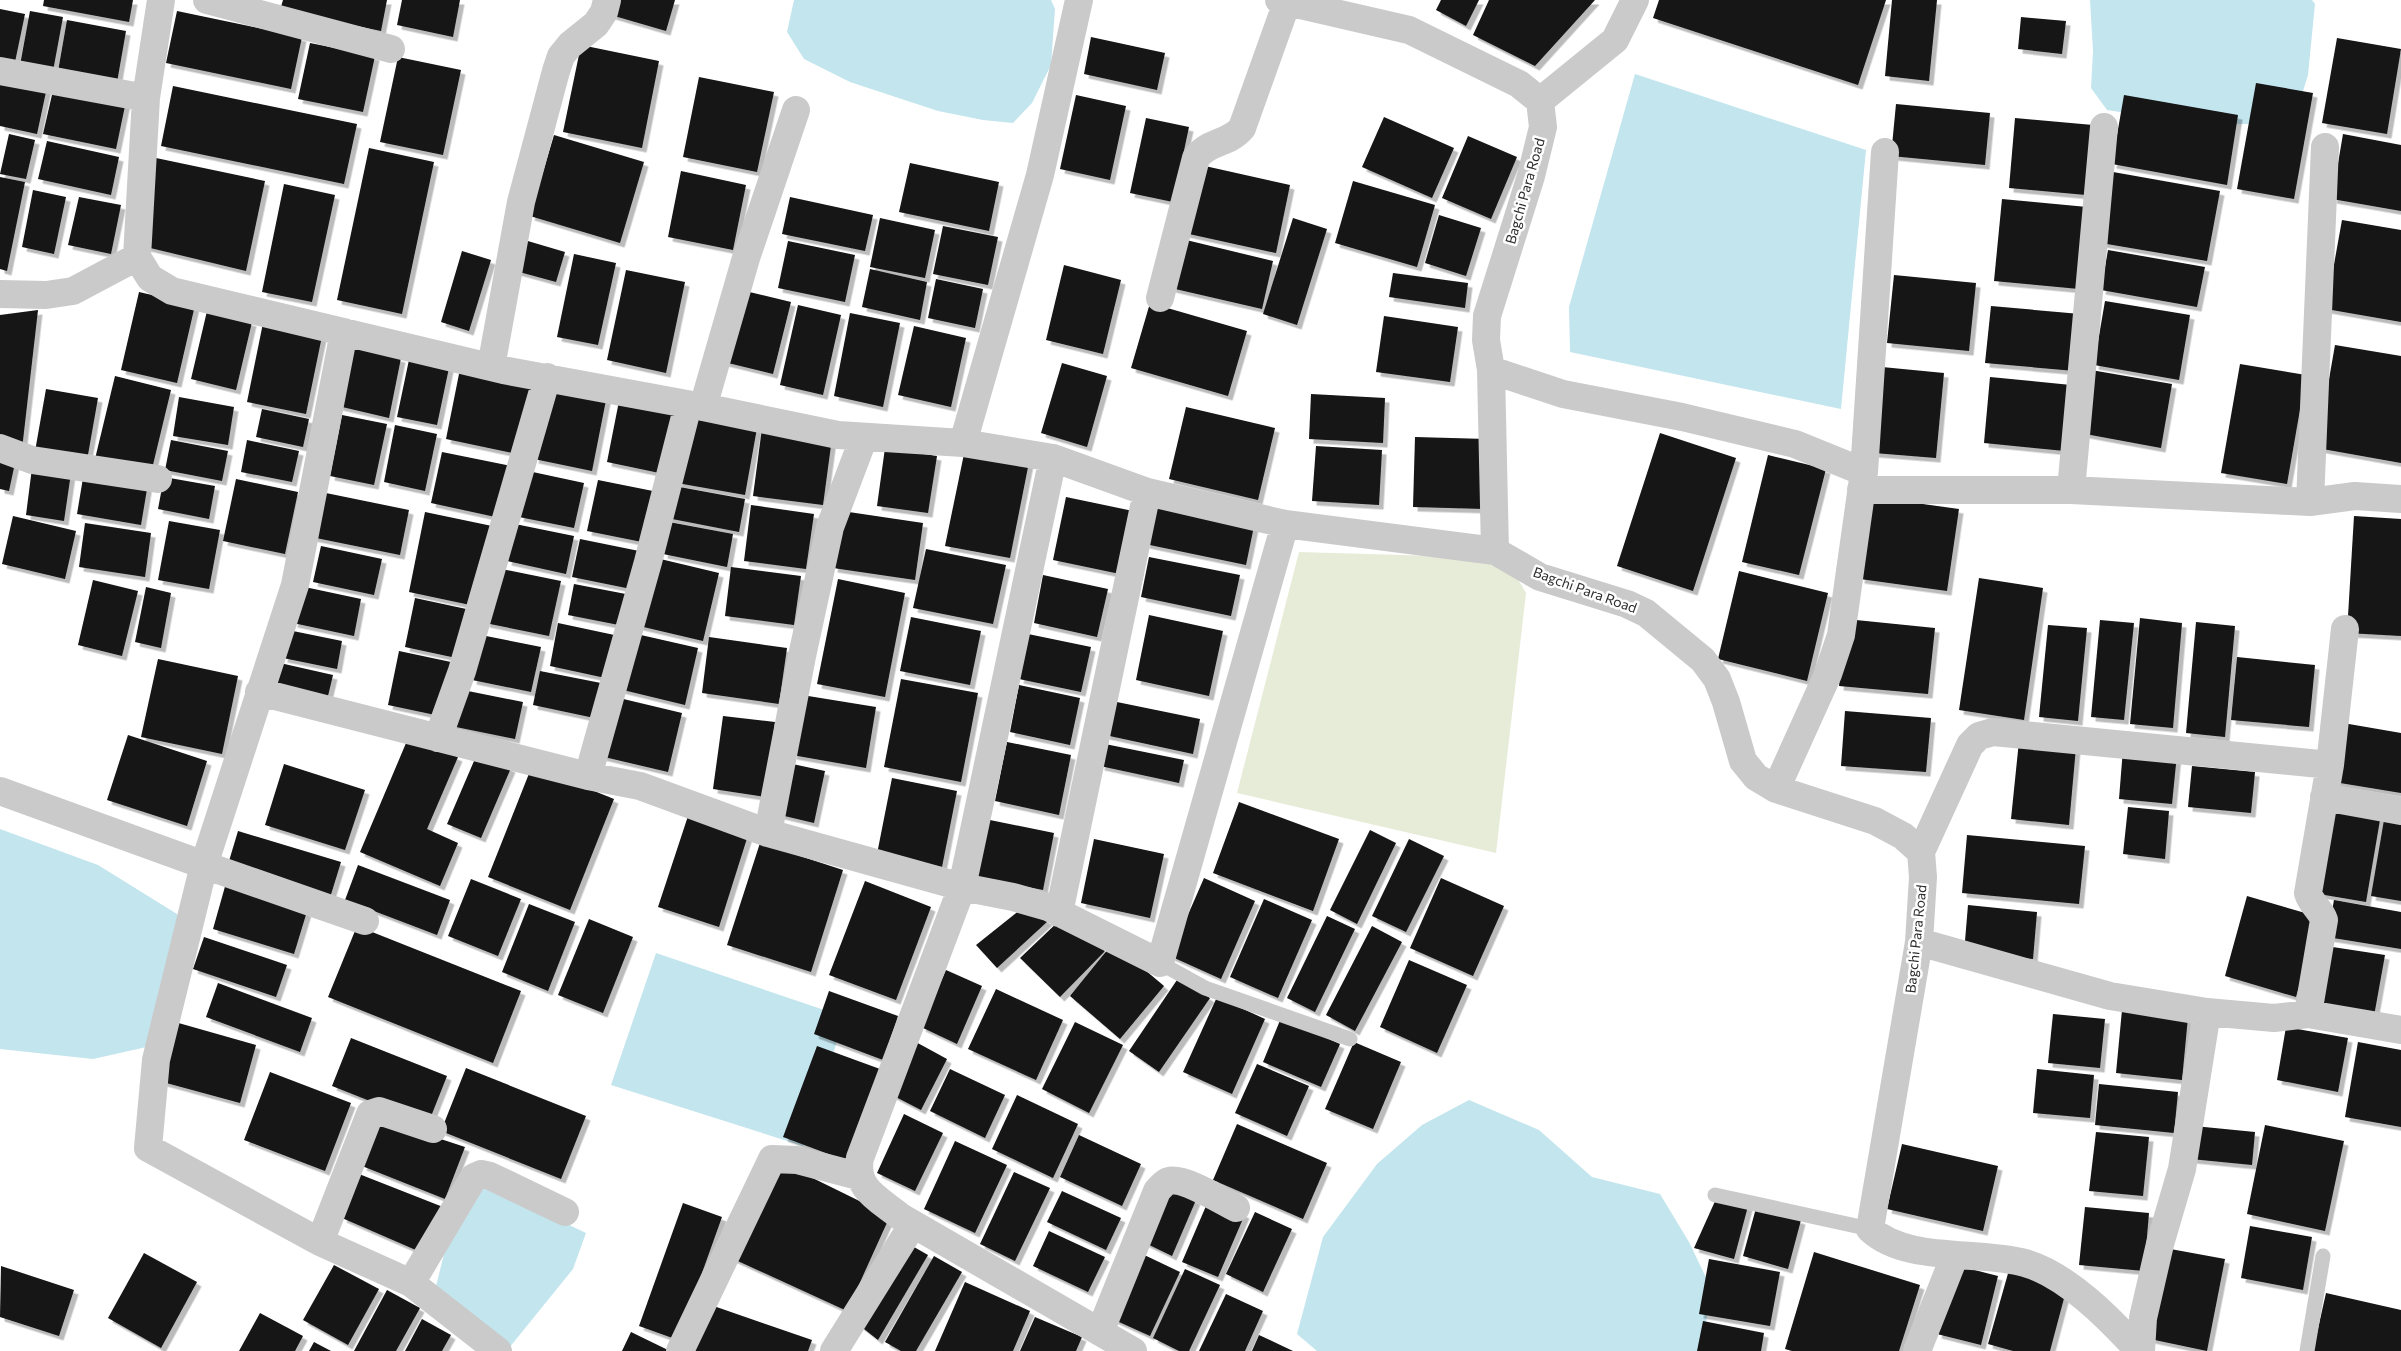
<svg xmlns="http://www.w3.org/2000/svg" width="2401" height="1351" font-family="Commissioner,sans-serif">
<defs>
<filter id="shadow"><feDropShadow dx="4.5" dy="4.5" stdDeviation="0" flood-color="#0004"/></filter>
</defs>
<rect width="100%" height="100%" fill="#fff"/>
<path fill="#e7ecd9" d="M1299,552L1506,558L1526,593L1496,853L1237,793Z"/>
<path fill="#c3e5ee" d="M794,0H1051L1055,9L1051,65L1032,103L1013,123L983,120L938,111L850,82L804,59L787,32Z
M2090,0H2312L2315,4L2308,75L2293,123L2203,125L2107,110L2091,88L2093,51Z
M1635,74L1866,150L1841,409L1570,352L1569,307Z
M0,829L98,865L177,914L182,945L160,1044L93,1059L0,1049Z
M656,953L845,1017L803,1146L611,1085Z
M1469,1100L1539,1130L1592,1177L1660,1194L1689,1242L1711,1288L1702,1351H1317L1297,1334L1323,1237L1377,1164L1422,1125Z
M485,1185L586,1233L573,1269L509,1348L435,1290L444,1254Z"/>
<path fill="#141414" filter="url(#shadow)" d="M44,0H133L129,22L43,6Z
M283,0H387L381,31L280,10Z
M402,0H460L453,37L397,25Z
M616,0H675L666,31L611,15Z
M1441,0H1479L1466,26L1436,10Z
M1489,0H1595L1535,66L1473,35Z
M1659,0H1886L1858,85L1653,18Z
M1892,0H1937L1929,81L1885,76Z
M0,9L25,14L15,62L0,59Z
M30,11L63,17L53,71L20,65Z
M177,11L302,37L291,89L166,63Z
M2021,17L2066,21L2062,54L2018,49Z
M67,20L126,31L116,88L57,77Z
M1091,37L1165,53L1157,90L1084,74Z
M2337,38L2401,49L2387,134L2322,123Z
M310,43L375,56L363,112L298,99Z
M581,45L659,61L642,148L563,132Z
M398,57L461,70L443,155L380,142Z
M0,77L47,87L37,134L0,126Z
M699,77L774,92L757,172L683,157Z
M2256,83L2313,93L2294,199L2237,189Z
M54,86L126,101L116,149L43,134Z
M173,86L357,124L344,184L161,146Z
M1076,95L1126,106L1110,180L1060,169Z
M2124,95L2238,115L2227,185L2112,164Z
M1896,104L1990,113L1985,165L1891,156Z
M1384,117L1454,148L1432,198L1362,167Z
M1146,118L1189,127L1173,202L1130,193Z
M2015,118L2093,125L2086,195L2009,188Z
M9,134L35,140L26,179L0,174Z
M2343,134L2401,145V211L2332,199Z
M554,135L644,162L620,243L530,216Z
M1468,136L1517,157L1491,219L1442,198Z
M47,141L119,157L111,195L38,179Z
M369,148L434,162L402,314L337,300Z
M156,158L265,181L246,271L142,246Z
M910,163L999,182L989,231L899,212Z
M1196,164L1290,185L1276,253L1180,232Z
M681,171L746,185L733,250L668,237Z
M2113,172L2220,191L2207,261L2101,243Z
M0,177L25,182L7,271L0,269Z
M1353,181L1435,205L1417,267L1335,243Z
M284,184L335,195L312,302L262,292Z
M33,190L66,197L54,254L22,247Z
M79,197L121,205L111,254L68,245Z
M790,197L873,215L865,251L782,234Z
M2002,199L2087,207L2079,289L1994,281Z
M1439,215L1481,228L1466,276L1425,263Z
M880,218L935,230L925,278L870,267Z
M1293,218L1327,229L1297,325L1263,314Z
M2342,220L2401,230V322L2326,309Z
M943,226L998,237L988,285L933,274Z
M521,239L565,252L556,282L512,270Z
M1182,239L1273,261L1262,309L1171,288Z
M788,241L855,255L845,302L778,288Z
M2108,250L2205,267L2197,307L2101,290Z
M462,251L491,260L469,331L441,322Z
M574,254L616,263L598,345L557,337Z
M1064,265L1121,280L1103,354L1046,340Z
M870,269L927,282L920,320L862,307Z
M626,270L685,282L666,373L607,360Z
M1393,273L1468,283L1465,308L1389,297Z
M1894,275L1976,283L1969,351L1887,343Z
M936,279L983,289L975,328L928,318Z
M741,290L791,302L773,374L724,362Z
M139,292L195,305L177,383L121,370Z
M2105,301L2190,315L2179,380L2094,365Z
M1150,303L1247,331L1228,396L1131,368Z
M798,305L841,315L823,395L780,385Z
M1991,306L2080,314L2075,371L1985,363Z
M38,310L22,449L0,439V315Z
M207,311L252,322L236,390L191,379Z
M850,313L900,323L883,407L834,396Z
M1384,316L1458,327L1450,382L1376,372Z
M263,323L322,336L306,414L247,402Z
M914,326L966,338L951,407L898,395Z
M2335,345L2401,356V463L2317,448Z
M349,347L401,358L389,418L338,406Z
M410,355L450,363L437,425L397,417Z
M1062,363L1107,376L1087,447L1041,433Z
M461,364L533,379L517,454L446,439Z
M2240,364L2306,375L2287,484L2221,473Z
M1882,367L1944,373L1936,458L1874,453Z
M2091,370L2172,384L2161,448L2080,433Z
M115,376L171,390L151,473L95,459Z
M1990,377L2071,385L2065,451L1984,443Z
M549,383L607,395L592,471L534,459Z
M46,389L98,398L86,466L34,457Z
M1311,394L1385,398L1383,443L1309,439Z
M620,396L682,409L669,475L607,462Z
M179,397L234,407L228,445L173,436Z
M1186,407L1275,428L1258,500L1169,479Z
M262,409L309,419L303,447L256,437Z
M342,415L387,424L374,485L330,476Z
M689,415L757,428L745,495L677,483Z
M395,425L437,434L425,491L384,482Z
M762,428L832,438L823,505L753,496Z
M1660,433L1736,458L1693,591L1617,566Z
M1415,437L1487,439L1485,509L1413,507Z
M171,440L228,451L222,481L165,470Z
M247,440L299,451L292,482L241,472Z
M1316,446L1382,450L1379,505L1312,501Z
M885,448L937,456L928,513L877,506Z
M965,449L1029,462L1010,558L945,546Z
M442,452L511,466L500,518L431,503Z
M0,454L16,458L9,491L0,489Z
M1768,455L1826,469L1799,575L1742,562Z
M32,468L71,473L64,521L26,515Z
M528,471L584,483L574,528L519,517Z
M84,472L148,483L141,525L77,514Z
M164,477L215,486L209,519L158,509Z
M236,479L298,492L285,554L223,541Z
M598,480L653,491L642,542L587,531Z
M674,486L745,499L739,532L667,518Z
M321,492L409,510L400,555L311,537Z
M1066,497L1133,511L1120,574L1053,560Z
M1872,497L1959,509L1947,591L1860,579Z
M751,505L814,514L806,569L744,561Z
M1153,505L1254,526L1246,565L1145,544Z
M842,511L923,523L915,580L833,568Z
M425,512L492,526L475,606L409,592Z
M13,516L76,531L65,579L2,564Z
M2354,516L2401,519V636L2347,633Z
M169,521L220,530L209,589L158,580Z
M669,522L733,534L727,567L663,554Z
M85,523L151,533L145,577L79,567Z
M515,524L574,536L566,574L507,561Z
M580,539L644,552L636,590L572,577Z
M321,546L382,559L374,595L313,582Z
M926,549L1006,565L993,624L913,608Z
M652,557L719,573L703,641L635,625Z
M1149,557L1240,575L1231,616L1141,597Z
M731,567L801,576L794,625L725,616Z
M497,568L561,581L549,636L485,623Z
M1739,571L1828,593L1807,681L1718,659Z
M1043,575L1108,589L1097,637L1034,623Z
M1979,578L2043,588L2024,720L1959,710Z
M838,579L905,593L885,697L817,684Z
M93,580L138,591L122,656L78,645Z
M574,584L631,595L624,626L568,615Z
M300,586L361,599L354,636L293,623Z
M146,587L171,593L161,648L135,642Z
M415,598L471,610L461,659L405,647Z
M1149,615L1223,631L1209,696L1136,680Z
M911,617L981,631L970,685L900,671Z
M2140,618L2182,623L2173,728L2130,724Z
M1846,619L1935,628L1928,694L1839,686Z
M2100,620L2134,623L2124,720L2091,717Z
M2196,622L2235,626L2225,737L2186,733Z
M558,623L619,636L610,679L550,666Z
M2048,625L2087,628L2078,721L2039,717Z
M288,630L342,641L337,669L283,658Z
M632,633L698,648L685,705L619,689Z
M1028,634L1091,647L1081,692L1019,679Z
M481,635L541,647L531,692L472,680Z
M709,637L787,648L779,704L702,693Z
M399,651L451,662L440,716L388,705Z
M2237,657L2315,665L2309,727L2231,720Z
M158,659L238,676L222,754L141,737Z
M280,663L333,675L327,700L274,690Z
M540,671L606,684L599,719L533,705Z
M901,679L978,693L961,782L884,767Z
M1019,685L1080,698L1070,745L1010,732Z
M458,689L523,702L515,739L451,726Z
M802,695L876,707L866,768L792,755Z
M615,697L682,713L668,772L600,756Z
M1112,701L1200,719L1193,754L1105,735Z
M1845,711L1931,718L1926,772L1841,766Z
M723,716L775,722L765,797L713,789Z
M2343,723L2401,733V793L2334,782Z
M128,735L207,761L187,826L107,800Z
M409,736L458,757L427,829L458,843L440,886L360,852Z
M2019,741L2076,747L2069,825L2011,819Z
M1007,742L1071,755L1059,815L995,801Z
M1105,744L1184,760L1179,783L1100,766Z
M2123,749L2177,754L2172,804L2119,799Z
M477,754L511,768L481,838L447,824Z
M788,763L825,771L814,823L776,814Z
M284,764L365,790L345,850L265,825Z
M532,766L614,799L570,910L488,877Z
M2192,766L2255,772L2251,813L2188,807Z
M892,778L957,791L942,867L877,854Z
M1239,802L1339,839L1313,911L1213,873Z
M2334,806L2381,814L2366,902L2319,894Z
M2128,807L2169,811L2165,859L2123,854Z
M689,813L749,832L719,927L658,907Z
M985,819L1054,833L1043,890L972,876Z
M2384,820L2401,823V901L2371,896Z
M1370,830L1396,843L1357,924L1330,910Z
M238,831L341,862L329,901L226,871Z
M1967,835L2085,846L2079,904L1962,893Z
M1094,839L1164,854L1150,918L1081,903Z
M1409,839L1444,856L1406,932L1372,916Z
M760,843L843,870L811,972L727,945Z
M358,865L450,900L437,935L345,900Z
M1204,878L1255,901L1221,979L1170,956Z
M1441,878L1504,906L1473,976L1410,948Z
M471,879L521,899L498,956L448,936Z
M865,881L931,907L896,1000L829,975Z
M226,883L308,908L294,954L213,929Z
M2247,896L2319,917L2296,997L2225,976Z
M1264,899L1312,920L1278,998L1230,977Z
M2334,900L2401,912V949L2327,937Z
M529,904L575,922L548,991L502,972Z
M1968,905L2037,912L2033,959L1964,953Z
M1025,906L1048,921L997,968L976,945Z
M1327,916L1355,929L1315,1012L1287,998Z
M589,919L633,937L603,1013L558,995Z
M1061,919L1105,951L1060,997L1020,958Z
M357,926L521,991L493,1063L328,997Z
M1372,926L1402,942L1355,1031L1326,1015Z
M204,937L287,965L276,997L193,969Z
M1113,943L1164,986L1120,1039L1070,996Z
M2326,946L2385,955L2374,1016L2316,1006Z
M1409,960L1467,985L1437,1053L1380,1027Z
M946,970L982,986L957,1044L921,1027Z
M1179,977L1210,998L1159,1072L1129,1051Z
M218,983L312,1018L300,1052L206,1017Z
M996,989L1063,1020L1036,1080L968,1049Z
M829,991L898,1016L883,1060L814,1034Z
M1217,997L1265,1019L1232,1094L1183,1072Z
M2122,1010L2188,1017L2182,1080L2116,1073Z
M2053,1014L2105,1019L2100,1068L2048,1063Z
M1281,1018L1340,1044L1321,1087L1263,1062Z
M175,1022L256,1045L240,1103L159,1081Z
M1075,1022L1123,1045L1089,1113L1042,1089Z
M2286,1027L2348,1038L2338,1092L2277,1080Z
M351,1038L447,1076L428,1124L332,1086Z
M914,1041L947,1059L921,1110L888,1093Z
M1354,1042L1401,1062L1373,1129L1325,1109Z
M2358,1042L2401,1050V1127L2345,1117Z
M817,1046L880,1069L847,1161L783,1137Z
M1257,1064L1309,1086L1287,1136L1235,1113Z
M466,1068L586,1116L561,1179L441,1131Z
M950,1069L1005,1095L985,1138L930,1111Z
M2037,1069L2094,1075L2090,1118L2033,1113Z
M270,1072L351,1103L325,1171L244,1140Z
M2099,1084L2178,1092L2174,1133L2095,1125Z
M1017,1095L1078,1124L1053,1178L992,1149Z
M904,1114L943,1133L915,1191L877,1173Z
M380,1119L465,1147L445,1199L362,1166Z
M1237,1124L1327,1163L1303,1219L1213,1180Z
M2265,1125L2344,1141L2325,1231L2247,1214Z
M2194,1126L2255,1132L2252,1165L2191,1159Z
M2096,1132L2149,1137L2143,1196L2089,1191Z
M1079,1135L1141,1164L1122,1206L1060,1177Z
M955,1141L1007,1165L975,1233L924,1209Z
M1902,1144L1998,1166L1983,1231L1887,1209Z
M778,1161L890,1216L847,1311L729,1257Z
M1014,1172L1050,1188L1015,1261L980,1244Z
M359,1174L443,1207L425,1254L342,1218Z
M1167,1188L1196,1200L1172,1256L1141,1241Z
M1062,1191L1121,1218L1106,1250L1047,1222Z
M1209,1199L1245,1214L1218,1277L1182,1262Z
M1716,1199L1748,1206L1734,1259L1694,1248Z
M683,1203L722,1217L678,1340L639,1326Z
M2085,1207L2149,1213L2144,1271L2079,1265Z
M1756,1208L1801,1220L1788,1269L1743,1256Z
M1255,1212L1292,1229L1263,1292L1226,1274Z
M2250,1226L2312,1237L2303,1290L2241,1278Z
M1049,1231L1105,1257L1088,1292L1033,1266Z
M907,1243L928,1255L878,1340L859,1325Z
M2165,1248L2225,1259L2207,1351L2150,1339Z
M1138,1252L1180,1272L1150,1336L1108,1317Z
M1814,1252L1920,1285L1899,1351H1792L1785,1349Z
M144,1253L197,1282L161,1348L108,1318Z
M934,1256L962,1272L916,1351H901L885,1342Z
M1709,1259L1780,1272L1770,1326L1699,1314Z
M334,1265L379,1289L348,1345L303,1320Z
M1955,1265L1998,1276L1981,1345L1937,1334Z
M1,1266L74,1290L59,1336L0,1317Z
M1185,1269L1220,1285L1189,1351H1179L1153,1338Z
M2009,1270L2067,1287L2050,1351H2013L1988,1344Z
M965,1282L1030,1311L1013,1351H935Z
M387,1290L420,1308L396,1351H354Z
M2326,1293L2401,1310V1351H2313Z
M1226,1294L1263,1311L1245,1351H1199Z
M705,1303L812,1340L808,1351H688Z
M260,1313L303,1336L295,1351H239Z
M1035,1317L1082,1337L1076,1351H1020Z
M422,1319L451,1335L442,1351H405Z
M1703,1321L1764,1333L1761,1351H1697Z
M631,1332L670,1351H622Z
M1259,1335L1293,1351H1252Z
M314,1342L331,1351H309Z"/>
<g fill="none" stroke-linecap="round" stroke-linejoin="round">
<path stroke="#cacaca" stroke-width="15" d="M1160,963L1205,988L1350,1039
M1715,1195L1870,1229
M2307,1351L2323,1256"/>
<path stroke="#cacaca" stroke-width="28" d="M161,0L146,98L137,257L150,278L172,291L503,370L703,407L838,435L963,443L1053,458L1147,492L1285,524L1495,551
M207,0L391,49
M1279,0L1409,30L1519,84L1540,101L1543,127L1531,176L1487,316L1486,340L1491,370L1495,551L1540,577L1627,604L1646,613L1703,660L1717,679L1726,702L1743,761L1756,777L1776,789L1875,821L1903,836L1921,852L1923,877L1919,942L1870,1229C1906,1263 1979,1250 2025,1263C2067,1275 2110,1319 2139,1351
M0,71L146,98
M1540,101L1615,40L1635,0
M0,294L46,295L73,291L137,257
M1160,298L1196,158C1208,141 1229,144 1242,128L1287,2
M344,332L295,585L204,865L365,921
M491,367L521,202L556,71L561,56L570,45L596,24L604,12L607,0
M1491,370L1563,394L1682,417L1795,444L1864,472
M703,407L746,258L796,110
M963,443L1040,175L1079,0
M0,448L32,460L158,479
M1053,458L962,887L860,1158C854,1189 879,1199 901,1217L1133,1351
M1861,490H2071L2310,502L2355,496L2401,499
M2071,490L2104,127
M2310,502L2325,147
M259,692L588,776L640,786L768,833L962,887L1013,897L1048,907L1160,963L1285,524
M438,738L462,671L547,377
M588,776L648,562L688,405
M1776,789L1828,674L1841,635L1864,472L1885,152
M0,791L204,865L156,1060L148,1148L320,1242L411,1283L498,1351
M2324,797L2401,811
M768,833L802,656L830,527L864,437
M1921,852L1970,745L1979,736L1993,732L2330,765
M1059,913L1147,492
M1919,942L2110,996L2207,1012L2274,1018L2308,1014L2401,1030
M2308,1014L2324,920C2321,910 2311,904 2308,893L2330,765L2345,629
M320,1242L370,1114L379,1111L433,1129
M411,1283L474,1177L481,1174L490,1176L565,1212
M1100,1332L1157,1191C1161,1187 1164,1182 1169,1181C1184,1177 1222,1201 1236,1208
M680,1351L772,1159L797,1160L858,1176
M834,1351L913,1224
M1917,1351L1955,1255
M2141,1351L2143,1318L2160,1244L2182,1169L2207,1012"/>
</g>
<g text-anchor="middle" stroke-width="5" stroke-linejoin="round" paint-order="stroke">
<g font-size="14" fill="#2d2d2d" stroke="#fff">
<text transform="translate(1525 191) rotate(-74)" y="5">Bagchi Para Road</text>
<text transform="translate(1585 590) rotate(20)" y="5">Bagchi Para Road</text>
<text transform="translate(1916 939) rotate(-84)" y="5">Bagchi Para Road</text>
</g>
</g>
</svg>
